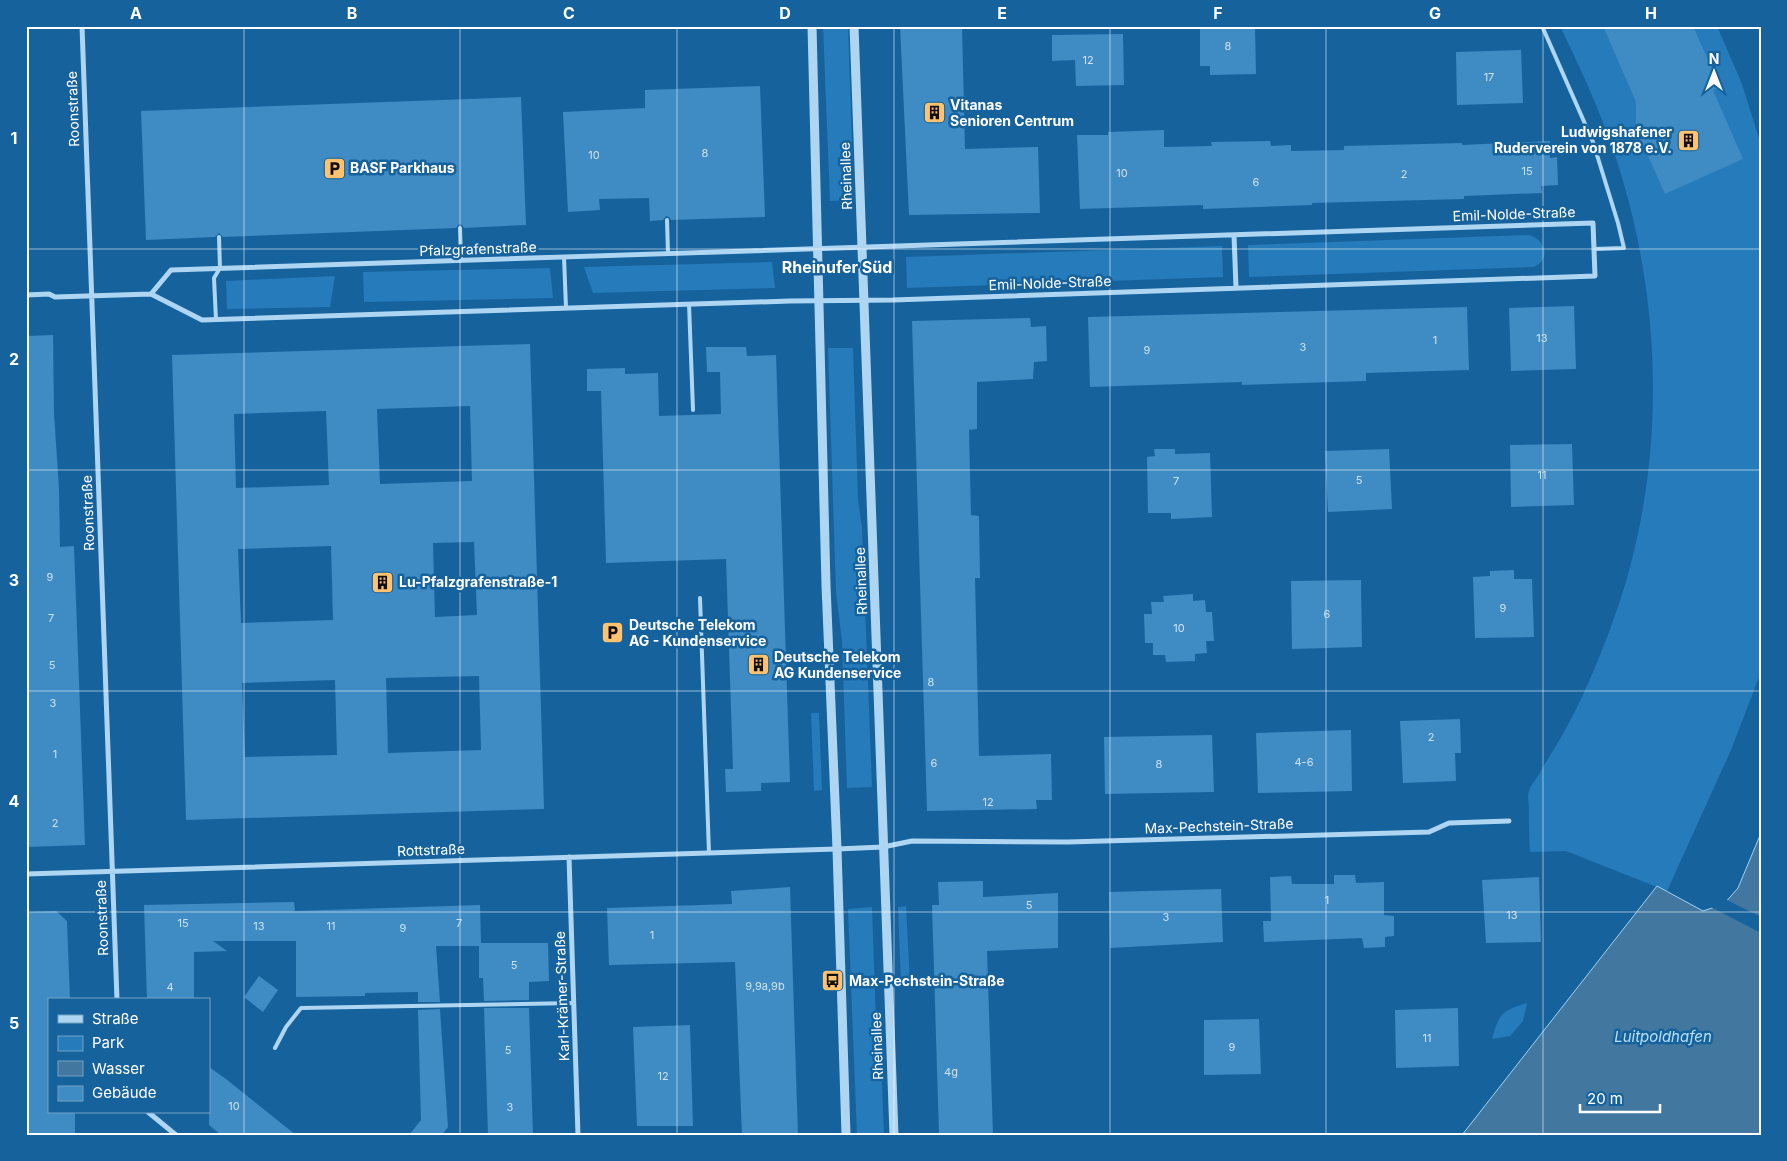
<svg xmlns="http://www.w3.org/2000/svg" width="1787" height="1161" font-family="Inter,sans-serif">
<rect width="100%" height="100%" fill="#16629d"/>
<path fill="#267bba" d="M823,26H848L854,200L830,201Z
M1560,26H1717L1742,84L1761,145V672L1731,750L1667,891L1566,851L1530,852C1529,838 1529,823 1529,809C1529,804 1527,796 1529,791C1530,786 1535,781 1538,776C1546,761 1556,747 1564,732C1582,700 1596,666 1609,632C1663,491 1666,333 1625,188C1610,132 1585,78 1560,26Z
M1529,235C1546,240 1551,259 1534,267L1249,277L1248,245Z
M1222,246L1223,277L907,288L906,257Z
M772,262L775,288L593,293L584,267Z
M550,268L553,298L364,302L363,272Z
M335,276L330,307L227,309L226,281Z
M828,348H853L858,500L862,527L872,787L847,788L842,641L836,592Z
M811,713H819L822,790L814,791Z
M906,906L910,983L901,984L898,907Z
M872,907L877,1053L882,1083L884,1135H857L848,909Z
M1527,1003L1523,1021L1510,1036L1492,1039C1499,1013 1502,1011 1527,1003Z"/>
<path fill="#4277a0" stroke="#a0d2f5" d="M1761,833V1135H1462L1657,886L1703,911L1724,904L1738,888Z"/>
<path fill="#16629d" d="M1725,899L1761,917V933L1709,906L1723,902Z"/>
<path fill="#3f8bc4" fill-rule="evenodd" d="M900,26H962L965,149L1038,147L1040,213L909,215Z
M1200,26H1255L1256,74L1210,75V66H1200Z
M1603,26H1693L1720,87L1713,90L1743,159L1665,194L1636,129V102Z
M1123,34L1124,85L1076,86L1075,60L1052,61V35Z
M1521,50L1523,103L1457,105L1456,52Z
M760,86L765,217L671,220L669,217L666,216L663,220L650,221L649,198L599,199L600,210L568,212L563,112L645,108V90Z
M521,97L526,225L464,228L462,225L459,224L456,228L223,237L219,233L215,237L146,240L141,111Z
M1164,130V147L1212,146L1211,142L1270,141L1271,146L1291,145V151L1344,150V146L1462,143V145L1550,141V158L1557,157L1558,185L1541,186L1542,193L1464,196V199L1312,203V205L1203,209V205L1080,209L1077,135H1108V132Z
M1574,306L1576,369L1511,371L1509,308Z
M1467,307L1469,370L1366,373V381L1242,385V382L1090,387L1088,317Z
M1030,318L1031,327L1046,326L1047,361L1034,362L1033,379L977,382V429L969,430L971,515L979,516L980,578H975L979,756L1051,754L1052,800H1036L1037,809L927,811L912,321Z
M53,335L54,413L59,489L60,547L74,546L85,845L26,847V801H28L26,715V336Z
M530,344L544,809L186,820L172,355ZM470,406L472,481L380,484L377,409ZM326,411L329,485L236,488L234,414ZM474,542L477,615L435,617L433,543ZM331,546L333,620L241,623L238,549ZM479,676L481,750L388,753L386,678ZM335,680L337,755L245,757L242,683Z
M706,347H746L747,356L776,355L790,782L761,783V791L726,792L725,769H733L726,559L606,563L601,391H587V369L625,368V374L658,373L659,416L721,414L720,372H707Z
M1572,444L1574,505L1511,507L1510,445Z
M1154,449H1175V454L1210,453L1212,517L1171,519V513H1148L1147,457L1155,456Z
M1389,449L1392,509L1328,512L1325,451Z
M1514,570V579H1532L1534,637L1475,638L1473,577L1490,576V571Z
M1361,580L1362,647L1292,649L1291,581Z
M1193,594V601L1205,600L1206,612H1212L1214,641H1206L1207,653L1195,654V661L1166,662L1165,655H1153V643H1145L1144,614H1152L1151,602H1164L1163,596Z
M1460,719L1461,753H1455L1456,781L1403,783L1400,721Z
M1351,730L1352,791L1258,793L1256,733Z
M1212,735L1214,792L1105,794L1104,737Z
M1334,875H1355L1356,883L1384,882V915L1394,916V936L1385,937V947L1364,948L1362,938L1264,942L1263,921H1271L1270,877L1291,876L1292,884H1334Z
M1539,877L1541,942L1486,943L1482,880Z
M983,881V897L1058,893V948L987,951L993,1135H939L932,905H939L938,882Z
M790,887L798,1135H742L735,962L609,965L607,908L732,904L731,891Z
M1221,889L1223,942L1110,948L1109,892Z
M294,902L295,911L480,905L481,943H548L549,981L529,982V1000L484,1001L483,978H479V946H436L440,1002H418V992L365,993V996L296,997V941H213L227,951L194,952V1000H147L144,905Z
M56,911L67,921L70,1000H49V1112H75V1135H26V912Z
M259,976L278,990L263,1012L244,997Z
M484,1008H529L533,1135H488Z
M1458,1008L1459,1066L1396,1068L1395,1010Z
M440,1009L448,1127L442,1135H409L421,1120L418,1010Z
M1259,1019L1261,1074L1204,1075V1020Z
M690,1025L693,1126H637L633,1027Z
M209,1067L226,1079L296,1135H221L209,1125Z"/>
<g fill="none" stroke-linecap="round" stroke-linejoin="round">
<path stroke="#aed6f3" stroke-width="4" d="M1542,26L1593,142L1618,223L1624,248L1594,249
M667,220L668,253
M460,228L461,260
M564,257L566,308
M689,304L693,410
M216,320L214,278L220,268L219,237
M700,598L709,853
M275,1048L286,1027L301,1008L574,1003"/>
<path stroke="#aed6f3" stroke-width="5" d="M82,26L117,1000
M1234,235L1236,288
M26,295L49,294L55,297L151,294L202,320L790,301L893,300L1595,276L1593,223L171,270L151,294
M569,857L578,1135
M26,874L837,849L883,847L912,841L1068,842L1429,832L1449,823L1509,821
M148,1112L176,1135"/>
<path stroke="#aed6f3" stroke-width="9" d="M812,26L826,585L837,849L846,1135
M854,26L894,1135"/>
</g>
<path fill="none" stroke="#fff" stroke-width="1" stroke-opacity="0.55" d="M244,26V1135M460,26V1135M677,26V1135M894,26V1135M1110,26V1135M1326,26V1135M1543,26V1135M26,249H1761M26,470H1761M26,691H1761M26,912H1761"/>
<defs>
<symbol id="building-square" viewBox="-11 -11 22 22"><rect x="-9" y="-9" width="18" height="18" rx="4" fill="#ffc370" stroke="#16629d"/><path d="M-4-6H4V6H1V3H-1V6H-4ZM-2.5-4.3h1.7v1.8h-1.7ZM.8-4.3h1.7v1.8H.8ZM-2.5-1h1.7V.8h-1.7ZM.8-1h1.7V.8H.8Z" fill="#111"/></symbol>
<symbol id="parking-square" viewBox="-11 -11 22 22"><rect x="-9" y="-9" width="18" height="18" rx="4" fill="#ffc370" stroke="#16629d"/><path d="M-3.5-5.5H1a3.5 3.5 0 0 1 0 7H-1V5.5H-3.5ZM-1-3.4V-.6H.8a1.4 1.4 0 0 0 0-2.8Z" fill="#111"/></symbol>
<symbol id="bus-square" viewBox="-11 -11 22 22"><rect x="-9" y="-9" width="18" height="18" rx="4" fill="#ffc370" stroke="#16629d"/><path d="M-5-6H5V4H4V6H2V4H-2V6H-4V4H-5ZM-3.5-4V0h7V-4ZM-3.5 1.2v1.5H-2V1.2ZM2 1.2v1.5H3.5V1.2Z" fill="#111"/></symbol>
</defs>
<g fill-rule="evenodd">
<use href="#building-square" x="922" y="100" width="25" height="25"/>
<use href="#building-square" x="1676" y="128" width="25" height="25"/>
<use href="#parking-square" x="322" y="156" width="25" height="25"/>
<use href="#building-square" x="370" y="570" width="25" height="25"/>
<use href="#parking-square" x="600" y="620" width="25" height="25"/>
<use href="#building-square" x="746" y="652" width="25" height="25"/>
<use href="#bus-square" x="820" y="968" width="25" height="25"/>
</g>
<g text-anchor="middle" stroke-width="5" stroke-linejoin="round" paint-order="stroke">
<g font-size="11" fill="#cfe2f0">
<text x="1228" y="50">8</text>
<text x="1088" y="64">12</text>
<text x="1489" y="81">17</text>
<text x="705" y="157">8</text>
<text x="594" y="159">10</text>
<text x="1527" y="175">15</text>
<text x="1122" y="177">10</text>
<text x="1404" y="178">2</text>
<text x="1256" y="186">6</text>
<text x="1542" y="342">13</text>
<text x="1435" y="344">1</text>
<text x="1303" y="351">3</text>
<text x="1147" y="354">9</text>
<text x="1542" y="479">11</text>
<text x="1359" y="484">5</text>
<text x="1176" y="485">7</text>
<text x="50" y="581">9</text>
<text x="1503" y="612">9</text>
<text x="1327" y="618">6</text>
<text x="51" y="622">7</text>
<text x="1179" y="632">10</text>
<text x="52" y="669">5</text>
<text x="931" y="686">8</text>
<text x="53" y="707">3</text>
<text x="1431" y="741">2</text>
<text x="55" y="758">1</text>
<text x="1304" y="766">4-6</text>
<text x="934" y="767">6</text>
<text x="1159" y="768">8</text>
<text x="988" y="806">12</text>
<text x="55" y="827">2</text>
<text x="1327" y="904">1</text>
<text x="1029" y="909">5</text>
<text x="1512" y="919">13</text>
<text x="1166" y="921">3</text>
<text x="183" y="927">15</text>
<text x="459" y="927">7</text>
<text x="259" y="930">13</text>
<text x="331" y="930">11</text>
<text x="403" y="932">9</text>
<text x="652" y="939">1</text>
<text x="514" y="969">5</text>
<text x="765" y="990">9,9a,9b</text>
<text x="170" y="991">4</text>
<text x="1427" y="1042">11</text>
<text x="1232" y="1051">9</text>
<text x="508" y="1054">5</text>
<text x="951" y="1076">4g</text>
<text x="663" y="1080">12</text>
<text x="234" y="1110">10</text>
<text x="510" y="1111">3</text>
</g>
<g font-size="14" font-weight="bold" fill="#fff" stroke="#16629d" text-anchor="start">
<text x="950" y="110">Vitanas<tspan x="950" dy="16">Senioren Centrum</tspan></text>
<text x="1672" y="137" text-anchor="end">Ludwigshafener<tspan x="1672" dy="16">Ruderverein von 1878 e.V.</tspan></text>
<text x="350" y="173">BASF Parkhaus</text>
<text x="399" y="587">Lu-Pfalzgrafenstraße-1</text>
<text x="629" y="630">Deutsche Telekom<tspan x="629" dy="16">AG - Kundenservice</tspan></text>
<text x="774" y="662">Deutsche Telekom<tspan x="774" dy="16">AG Kundenservice</tspan></text>
<text x="849" y="986">Max-Pechstein-Straße</text>
</g>
<g font-size="14" fill="#fff" stroke="#16629d">
<text transform="translate(73 109) rotate(-92)" y="5">Roonstraße</text>
<text transform="translate(846 176) rotate(-92)" y="5">Rheinallee</text>
<text transform="translate(1514 214) rotate(-2)" y="5">Emil-Nolde-Straße</text>
<text transform="translate(478 249) rotate(-2)" y="5">Pfalzgrafenstraße</text>
<text transform="translate(1050 283) rotate(-2)" y="5">Emil-Nolde-Straße</text>
<text transform="translate(88 513) rotate(-92)" y="5">Roonstraße</text>
<text transform="translate(861 581) rotate(-92)" y="5">Rheinallee</text>
<text transform="translate(1219 826) rotate(-2)" y="5">Max-Pechstein-Straße</text>
<text transform="translate(431 850) rotate(-2)" y="5">Rottstraße</text>
<text transform="translate(102 918) rotate(-92)" y="5">Roonstraße</text>
<text transform="translate(562 996) rotate(-92)" y="5">Karl-Krämer-Straße</text>
<text transform="translate(877 1046) rotate(-92)" y="5">Rheinallee</text>
</g>
<g font-size="15" font-style="italic" fill="#badff9" stroke="#16629d">
<text x="1663" y="1042">Luitpoldhafen</text>
</g>
<g font-size="16" font-weight="bold" fill="#fff" stroke="#16629d">
<text x="837" y="273">Rheinufer Süd</text>
</g>
</g>
<rect width="1787" height="1161" fill="none" stroke="#16629d" stroke-width="55"/>
<rect x="48" y="998" width="162" height="115" fill="#16629d" stroke="#73a1c4"/>
<rect x="58" y="1015" width="25" height="8" fill="#aed6f3" stroke="#73a1c4"/>
<text x="92" y="1024" font-size="15" fill="#ffffff">Straße</text>
<rect x="58" y="1036" width="25" height="15" fill="#267bba" stroke="#73a1c4"/>
<text x="92" y="1048" font-size="15" fill="#ffffff">Park</text>
<rect x="58" y="1061" width="25" height="15" fill="#4277a0" stroke="#73a1c4"/>
<text x="92" y="1074" font-size="15" fill="#ffffff">Wasser</text>
<rect x="58" y="1086" width="25" height="15" fill="#3f8bc4" stroke="#73a1c4"/>
<text x="92" y="1098" font-size="15" fill="#ffffff">Gebäude</text>
<g transform="translate(1714 72)" stroke="#16629d" stroke-width="4" paint-order="stroke">
<path d="M0-4L9 19L0 12L-9 19Z" fill="#ffffff"/>
<text y="-8" font-size="14" font-weight="bold" text-anchor="middle" fill="#ffffff">N</text>
</g>
<path d="M1580 1104v8h80v-8" fill="none" stroke="#ffffff" stroke-width="2.5"/>
<text x="1587" y="1104" font-size="15" fill="#ffffff" stroke="#16629d" stroke-width="4" paint-order="stroke">20 m</text>
<rect x="28" y="28" width="1732" height="1106" fill="none" stroke="#fff" stroke-width="2"/>
<g font-size="16" text-anchor="middle" font-weight="bold" fill="#fff">
<text x="136" y="19">A</text>
<text x="352" y="19">B</text>
<text x="569" y="19">C</text>
<text x="785" y="19">D</text>
<text x="1002" y="19">E</text>
<text x="1218" y="19">F</text>
<text x="1435" y="19">G</text>
<text x="1651" y="19">H</text>
<text x="14" y="144">1</text>
<text x="14" y="365">2</text>
<text x="14" y="586">3</text>
<text x="14" y="807">4</text>
<text x="14" y="1029">5</text>
</g>
</svg>
